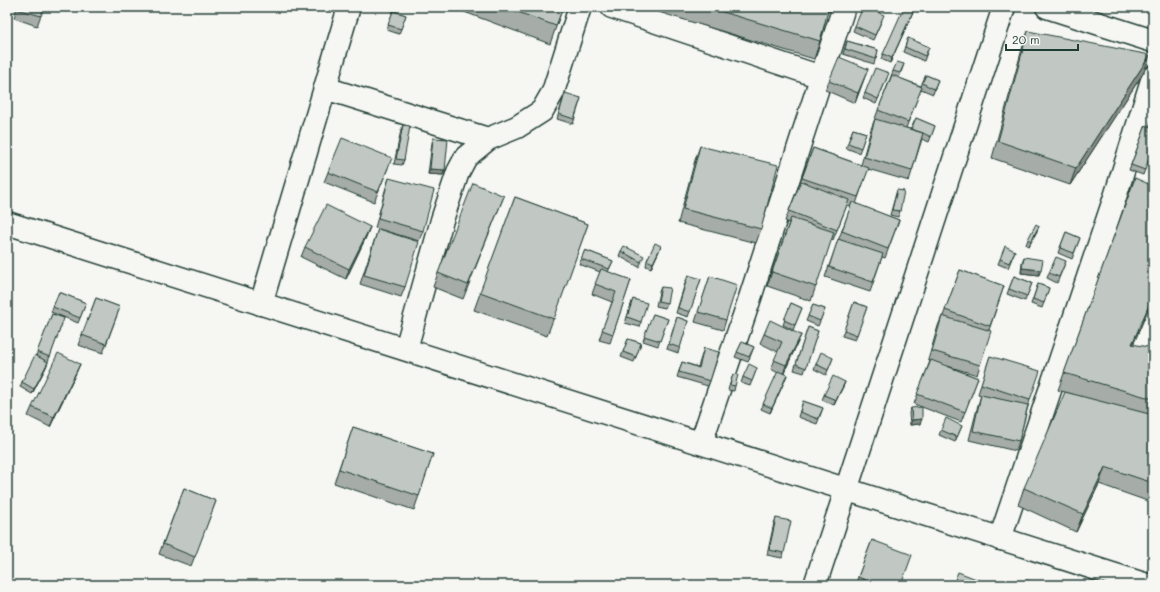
<svg xmlns="http://www.w3.org/2000/svg" width="1160" height="592" font-family="Mali,sans-serif">
<rect width="100%" height="100%" fill="#f6f6f2"/>
<filter id="ink" filterUnits="userSpaceOnUse"><feTurbulence type="fractalNoise" baseFrequency=".025" numOctaves="2"/><feDisplacementMap in="SourceGraphic" scale="8" xChannelSelector="R" yChannelSelector="G"/><feConvolveMatrix kernelMatrix="1 2 1 2 8 2 1 2 1" color-interpolation-filters="sRGB"/></filter>
<g filter="url(#ink)">
<g fill="none" stroke-linecap="round" stroke-linejoin="round">
<defs>
<path id="minor" d="M612,7L821,77
M1047,7L1153,41
M325,88L488,139
M261,304L349,7
M406,349L442,220L458,172L466,157L488,139L517,127L542,111L553,92L580,7
M701,443L749,301L844,7
M1000,539L1115,197L1153,77
M815,585L1004,7"/>
<path id="tertiary" d="M7,223L1147,585"/>
</defs>
<use href="#minor" stroke="#1f3d34" stroke-width="25"/>
<use href="#tertiary" stroke="#1f3d34" stroke-width="25"/>
<use href="#minor" stroke="#f6f6f2" stroke-width="22"/>
<use href="#tertiary" stroke="#f6f6f2" stroke-width="22"/>
</g>
<path fill="#a6aca8" stroke="#1f3d34" d="M17,7H44L37,26L14,18Z
M451,7H563L550,44Z
M642,7H829L820,41L814,59Z
M884,7H891L890,10Z
M915,7L890,63L881,59L883,54Z
M393,11L406,15L399,34L387,30Z
M882,20L873,40L853,31L855,26Z
M1028,31L1144,72L1070,185L992,158L1022,49Z
M908,38L929,47L924,61L903,52Z
M847,41L878,50L874,64L843,54Z
M904,64L899,78L921,86L926,75L938,80L933,94L921,89L906,128L911,129L916,118L935,126L929,142L922,139L912,171L909,181L868,169L856,204L899,220L885,258L882,257L870,292L825,277L835,249L851,206L847,205L833,240L831,239L811,301L767,286L789,223L785,221L813,148L861,165L871,129L893,71Z
M887,78L876,104L863,98L865,93Z
M864,79L855,103L825,90L829,81Z
M581,98L573,124L557,119L563,99Z
M403,125L404,160L402,165L394,164L401,130Z
M1146,125L1153,147L1143,175L1129,170Z
M853,129L866,133L859,153L846,148Z
M433,138L445,170L443,175L428,174L432,143Z
M700,146L761,229L756,243L678,223L695,160Z
M388,168L374,202L324,182L328,172Z
M389,178L423,231L419,241L379,229L405,287L401,297L360,284L378,229L375,228L386,187Z
M1135,178L1133,345L1153,348V503L1099,484L1076,532L1018,505L1024,488L1075,395L1058,390Z
M897,190L900,211L898,217L890,215Z
M504,196L463,299L433,287L438,273Z
M515,197L588,224L547,336L474,310Z
M370,227L366,237L346,279L301,257L305,247Z
M1037,231L1029,246L1026,245L1028,239Z
M1066,232L1080,238L1072,259L1058,253Z
M585,250L613,261L608,272L631,280L610,343L599,340L612,302L592,294L600,272L579,264Z
M621,251L642,261L639,267L619,256Z
M659,251L651,268L646,266L647,260Z
M1015,251L1008,268L998,264L1000,259Z
M1024,257L1039,275L1021,273L1022,262Z
M1066,261L1057,283L1047,278L1049,273Z
M960,270L1004,286L989,330L980,365L977,375L944,365L978,378L961,422L914,404L930,361L928,360L938,326L942,316H943Z
M710,276L726,320L723,330L695,322Z
M1014,276L1032,283L1025,301L1007,294Z
M701,279L688,317L676,313L686,280Z
M1038,284L1049,288L1042,308L1031,304Z
M661,287L667,303L665,308L656,306L659,292Z
M59,292L86,303L78,323L51,312Z
M96,298L120,307L103,353L78,345Z
M633,299L641,322L640,327L625,323Z
M854,302L867,307L855,340L842,336Z
M791,303L802,308L793,330L783,325Z
M813,305L825,309L818,326L806,321Z
M52,314L64,318L46,367L32,394L20,387L22,382L36,356Z
M653,314L668,319L658,346L643,341Z
M677,317L688,321L678,353L667,349Z
M808,327L818,331L804,373L794,370Z
M764,334L801,335L797,344L784,373L785,380L770,413L761,409L778,373L771,369L778,352L760,343Z
M628,339L641,343L634,362L621,357Z
M742,342L754,347L748,362L735,357Z
M704,348L710,381L708,386L677,377L682,362L698,367Z
M990,356L1030,400L1027,410L1019,441L1016,451L969,440L978,405L981,395L978,394Z
M833,358L826,375L814,369L816,364Z
M80,364L76,373L50,427L28,416L32,407Z
M757,368L750,386L741,383L743,377Z
M733,374L735,386L734,391L728,390Z
M845,382L834,405L822,400L824,395Z
M803,401L823,408L817,424L798,417Z
M911,408L920,424L910,425L909,413Z
M962,426L955,442L939,435L941,430Z
M353,427L433,454L414,510L334,483Z
M184,488L216,501L191,566L159,554Z
M776,518L784,553L782,558L767,555L774,523Z
M872,540L901,585H855Z"/>
<path fill="#878c88" stroke="#1f3d34" d="M915,7L890,63L892,58Z
M1150,55L1144,72L1070,185L1076,168Z
M868,69L864,79L855,103L858,93Z
M430,169L445,170L443,175L428,174Z
M1039,226L1037,231L1029,246L1031,241Z
M370,227L366,237L346,279L349,269Z
M661,246L659,251L651,268L653,263Z
M1022,268L1041,270L1039,275L1021,273Z
M1153,296V298L1126,362L1132,344Z
M801,335L797,344L783,375L786,365Z
M48,362L46,367L32,394L34,389Z
M80,364L76,373L50,427L54,417Z
M787,375L785,380L770,413L772,408Z
M845,382L843,387L834,405L836,400Z
M922,419L920,424L910,425L912,420Z
M1105,467L1099,484L1076,532L1083,514Z"/>
<path fill="#c1c8c3" stroke="#1f3d34" d="M18,7H44L41,16L17,9Z
M504,7H563L556,26Z
M706,7H829L820,41Z
M863,7H866L884,15L875,35L855,26Z
M904,7H915L892,58L883,54Z
M393,11L406,15L401,29L388,25Z
M1028,31L1150,55L1076,168L998,141Z
M908,38L929,47L925,56L905,47Z
M847,41L878,50L876,59L845,49Z
M839,57L868,69L858,93L829,81Z
M897,62L904,64L900,73L893,71Z
M875,68L889,73L878,99L865,93Z
M892,75L922,87L908,122L878,110Z
M926,75L938,80L934,89L922,83Z
M565,93L581,98L574,119L559,114Z
M916,118L935,126L931,137L923,133L911,129Z
M875,119L923,133L912,171L864,157Z
M403,125L410,126L404,160L396,159Z
M1146,125L1153,128V147L1145,170L1131,165Z
M853,129L866,133L861,148L848,143Z
M342,138L392,158L378,192L328,172Z
M433,138L448,139L445,170L430,169Z
M700,146L778,165L761,229L683,209Z
M813,148L869,168L858,197L802,178Z
M389,178L434,190L423,231L378,218Z
M1135,178L1153,186V296L1132,344L1153,348V399L1064,373Z
M801,181L849,200L837,230L789,211Z
M473,183L504,196L468,285L438,273Z
M897,190L904,191L900,211L892,210Z
M515,197L588,224L554,319L480,292Z
M852,202L899,220L888,249L842,231Z
M326,205L370,227L349,269L305,247Z
M791,218L834,232L816,287L772,272Z
M1036,224L1039,226L1031,241L1028,239Z
M378,229L419,242L405,287L364,275Z
M1066,232L1080,238L1074,253L1060,248Z
M838,239L883,254L873,282L829,267Z
M655,243L661,246L653,263L647,260Z
M624,246L644,256L641,262L621,251Z
M1005,246L1015,251L1009,263L1000,259Z
M585,250L613,261L609,269L581,259Z
M1024,257L1043,260L1041,270L1022,268Z
M1056,257L1066,261L1059,277L1049,273Z
M601,269L631,280L613,334L602,330L616,292L595,284Z
M960,270L1004,286L990,326L945,310Z
M688,275L701,279L690,312L678,308Z
M710,276L737,285L726,320L698,312Z
M1014,276L1032,283L1027,296L1009,289Z
M1038,284L1049,288L1044,303L1033,299Z
M661,287L670,288L667,303L658,301Z
M59,292L86,303L80,318L53,307Z
M96,298L120,307L106,344L82,335Z
M633,299L647,303L641,322L627,317Z
M854,302L867,307L857,335L844,330Z
M791,303L802,308L795,325L784,320Z
M813,305L825,309L820,321L808,316Z
M52,314L64,318L50,357L37,352Z
M653,314L668,319L660,341L644,336Z
M942,316L991,331L980,365L932,351Z
M677,317L688,321L680,348L669,344Z
M770,320L801,335L786,365L774,360L782,342L764,334Z
M808,327L818,331L806,368L796,364Z
M628,339L641,343L636,357L623,352Z
M742,342L754,347L749,357L737,352Z
M704,348L719,352L710,381L679,372L682,362L699,368Z
M821,352L833,358L828,370L816,364Z
M58,353L80,364L54,417L32,407Z
M35,355L48,362L34,389L22,382Z
M990,356L1040,371L1030,400L981,384Z
M931,360L978,378L965,412L917,394Z
M749,364L757,368L752,381L743,377Z
M778,371L787,375L772,408L763,404Z
M733,374L738,375L735,386L730,385Z
M833,376L845,382L836,400L824,395Z
M1065,392L1153,415V483L1105,467L1083,514L1024,488Z
M981,395L1028,405L1019,441L973,431Z
M803,401L823,408L818,419L800,412Z
M922,407V419L912,420L911,408Z
M946,418L962,426L957,437L941,430Z
M353,427L433,454L419,496L339,469Z
M184,488L216,501L195,557L163,544Z
M776,518L791,521L784,553L769,550Z
M872,540L912,555L901,585H878L858,577Z
M958,572L992,585H953Z
M1027,580L1043,585H1025Z"/>
</g>
<rect width="1160" height="592" fill="none" stroke="#f6f6f2" stroke-width="24"/>
<rect x="12" y="12" width="1136" height="568" fill="none" stroke="#1f3d34" stroke-width="1.5" filter="url(#ink)"/>
<path d="M1006 44v6h72v-6" fill="none" stroke="#1f3d34" stroke-width="2"/>
<text x="1012" y="44" font-size="12" fill="#1f3d34" stroke="#f6f6f2" stroke-width="3" paint-order="stroke">20 m</text>
</svg>
